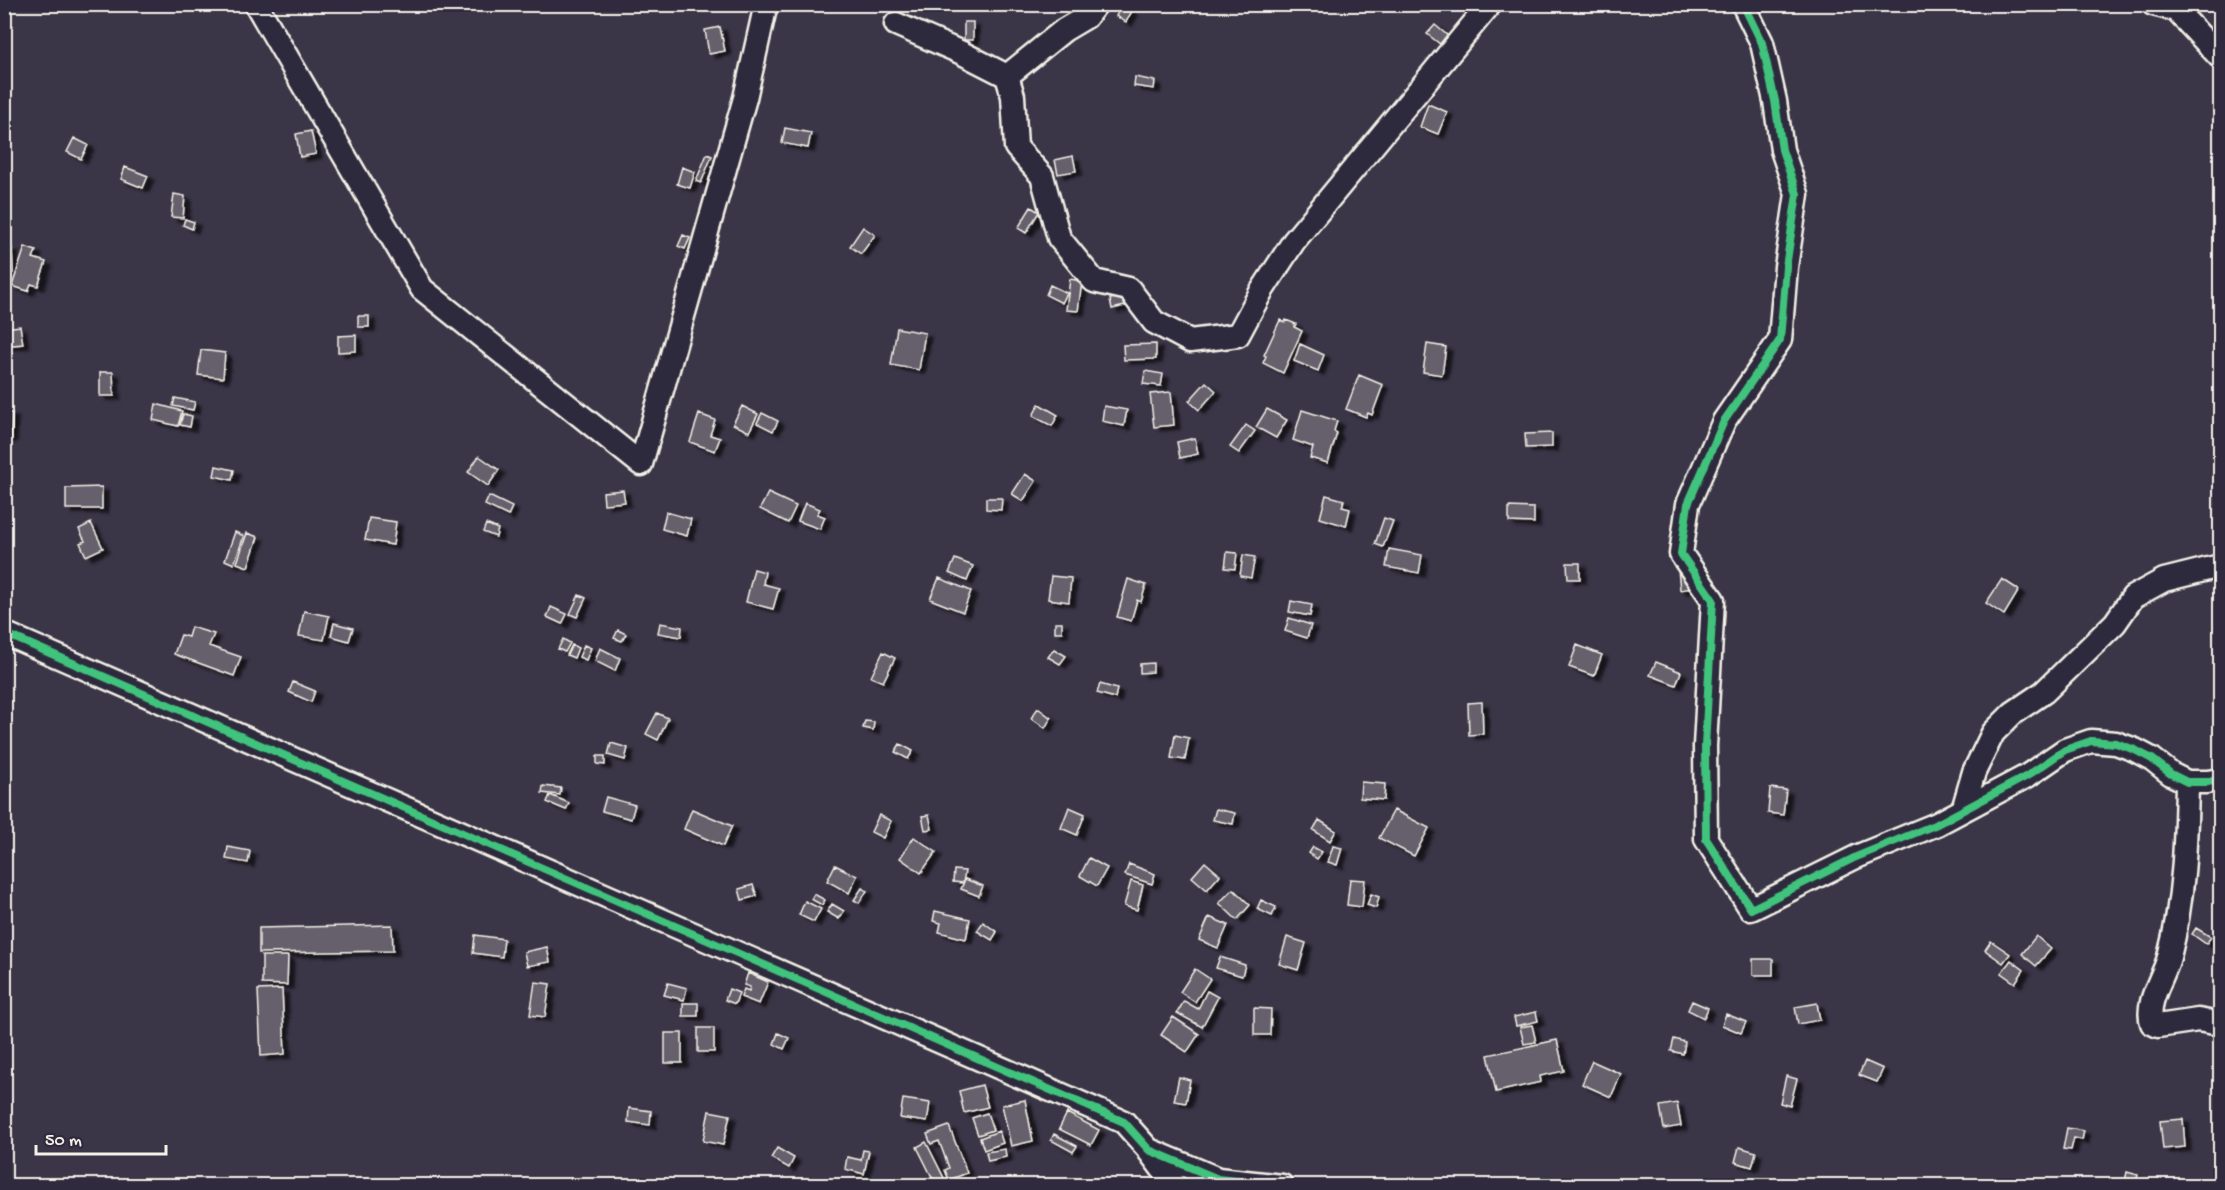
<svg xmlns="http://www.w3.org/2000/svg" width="2225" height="1190" font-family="'Gochi Hand',sans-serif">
<defs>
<filter id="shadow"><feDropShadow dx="6" dy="4" stdDeviation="1.5" flood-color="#0009"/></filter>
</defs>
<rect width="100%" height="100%" fill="#3b3647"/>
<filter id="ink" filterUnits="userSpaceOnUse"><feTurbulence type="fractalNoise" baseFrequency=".0167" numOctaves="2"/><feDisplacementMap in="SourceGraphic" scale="12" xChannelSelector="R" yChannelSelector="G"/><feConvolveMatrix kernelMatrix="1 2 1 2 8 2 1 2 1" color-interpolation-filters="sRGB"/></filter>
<g filter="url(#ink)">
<path fill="#65616c" stroke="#f4f1e8" stroke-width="1.5" filter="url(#shadow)" d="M1122,5L1132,11L1126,22L1116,16Z
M964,22H973V40H964Z
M1435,25L1447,35L1440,44L1427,34Z
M720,27L725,51L709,54L705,30Z
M1135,77L1155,81L1154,89L1134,86Z
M1428,104L1447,112L1438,134L1420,127Z
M785,128L811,133L808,148L782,143Z
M311,131L316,154L300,157L296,134Z
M74,138L88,145L81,159L67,152Z
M707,154L712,156L701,183L696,181Z
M1073,156L1076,171L1058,174L1055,160Z
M125,167L148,176L143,188L121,179Z
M682,167L695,172L690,188L677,184Z
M174,194L185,196L183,218L171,217Z
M1031,207L1039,212L1026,233L1018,228Z
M185,219L194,222L192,229L183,225Z
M863,227L875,235L861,254L850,246Z
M683,235L690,238L685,249L678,246Z
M25,247L36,251L33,258L46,262L38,286L31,284L28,291L12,286Z
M4,248H12L13,273H4Z
M1070,279L1082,281L1078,311L1066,310Z
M1050,285L1067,293L1062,303L1046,295Z
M1127,296L1129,305L1112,309L1110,299Z
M358,316H369V327H358Z
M1280,320L1285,323L1286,320L1296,324L1294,327L1302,331L1283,373L1263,363L1266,356L1264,355Z
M20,326L23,344L4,346V328Z
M897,328L925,333L919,370L891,365Z
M356,335V351L338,352V336Z
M1156,344V359L1124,360L1123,345Z
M1300,344L1324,355L1318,371L1294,361Z
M1427,344L1446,347L1442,375L1423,372Z
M201,350L225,353L223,378L198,375Z
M1145,371L1163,374L1161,386L1143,384Z
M100,372H113L114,396H100Z
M1359,375L1383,385L1372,415L1368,413L1366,417L1346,409Z
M1206,382L1216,391L1199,410L1189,401Z
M1171,392L1174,425L1154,427L1150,394Z
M175,398L195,402L193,410L173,406Z
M156,404L182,411L178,426L153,420Z
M1039,404L1058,415L1052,426L1033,416Z
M742,406L758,414L749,432L733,424Z
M1104,406L1127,410L1124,426L1102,421Z
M1267,409L1287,420L1276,438L1256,427Z
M1302,410L1337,421L1334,431L1337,433L1328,463L1310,458L1313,447L1293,440Z
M4,413H12L11,438H4Z
M762,413L778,421L773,431L757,423Z
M183,414L192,416L190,427L180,425Z
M699,414L715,420L710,435L720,438L715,451L690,442Z
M1246,425L1255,431L1239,453L1230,447Z
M1552,433V447L1526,448L1525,434Z
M1195,438L1198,454L1180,458L1177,442Z
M479,456L499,470L488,486L468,472Z
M216,466L234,470L232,480L214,476Z
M1025,474L1036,481L1023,501L1012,494Z
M102,487V509H66V488Z
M623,490L625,502L604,504L603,492Z
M768,493L796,506L788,523L760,509Z
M1326,495L1344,500L1342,507L1350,509L1346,526L1320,518Z
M489,496L512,507L508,516L485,505Z
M986,498H1002L1001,510L986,509Z
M805,503L820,509L817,514L825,517L820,529L798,521Z
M1509,507L1534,508V523L1509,522Z
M666,512L691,519L687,536L662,529Z
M369,518L396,522L393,545L365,540Z
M1384,518L1393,521L1383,547L1375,544Z
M91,523L103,548L86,556L80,543L85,541L79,529Z
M486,524L498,529L496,537L483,532Z
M235,532L244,536L234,564L225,560Z
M247,533L258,537L248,567L237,563Z
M1389,549L1422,555L1419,573L1386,567Z
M1227,552L1237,553L1235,569L1225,568Z
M1243,555L1255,557L1251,578L1240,576Z
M955,559L973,566L967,581L949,573Z
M1677,559L1700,587L1680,590Z
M1567,563H1580V579H1568Z
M754,569L765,572L763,584L779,588L773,609L746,602Z
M1051,576L1071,578L1069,602L1048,599Z
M939,578L971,591L963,612L930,599Z
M1128,579L1146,585L1141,602L1137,600L1131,621L1117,617Z
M2002,579L2019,590L2004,615L1986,603Z
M579,595L586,598L577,617L570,614Z
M1291,601L1312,605L1310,616L1289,612Z
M551,607L567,614L562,624L547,617Z
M304,611L329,616L324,640L299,636Z
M1289,618L1311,625L1307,638L1285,631Z
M1055,622H1062V632H1055Z
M334,623L353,628L349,641L331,636Z
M660,623L682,627L681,637L658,633Z
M191,627L214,634L209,646L241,657L234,676L174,654L181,635L188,637Z
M618,630L626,634L622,641L614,638Z
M563,639L570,643L565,652L558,649Z
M572,645L578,648L574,658L567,655Z
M584,645L591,648L586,660L579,657Z
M1577,645L1602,655L1594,676L1569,667Z
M600,648L620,658L615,671L595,661Z
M1054,649L1066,656L1060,664L1048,657Z
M883,652L895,658L883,682L871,677Z
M1656,662L1681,672L1676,685L1650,675Z
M1153,663V672L1140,673V664Z
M293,682L315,691L311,702L289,692Z
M1100,684L1117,689L1115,698L1097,693Z
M1482,702L1483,734L1469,735L1468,703Z
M1038,708L1051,718L1045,728L1031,718Z
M657,713L668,718L658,740L646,734Z
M865,721L874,722L873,730L863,728Z
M1175,735L1189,738L1185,760L1171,758Z
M611,743L628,748L625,760L608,755Z
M900,744L913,751L908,759L895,752Z
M597,756H605V765L597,764Z
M1361,782L1385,784L1384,800L1360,798Z
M543,786L561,788L560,795L542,793Z
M1770,788L1786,790L1783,815L1768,813Z
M550,795L569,803L566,810L547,802Z
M606,797L635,805L631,819L602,811Z
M1069,807L1085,814L1077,835L1061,828Z
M692,809L732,826L723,846L684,829Z
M1216,809L1235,813L1233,824L1213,820Z
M1394,810L1429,828L1414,856L1379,838Z
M879,815L891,821L883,838L871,832Z
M929,815L932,829L925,830L922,816Z
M1319,820L1336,831L1330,841L1313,830Z
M914,837L936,852L921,873L900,858Z
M1333,846L1342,848L1337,865L1328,862Z
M228,847L250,851L248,863L226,859Z
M1313,847L1322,852L1317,859L1309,853Z
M1089,858L1107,868L1097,886L1080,876Z
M1205,862L1220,875L1207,890L1192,877Z
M1129,864L1155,874L1152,884L1125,875Z
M835,865L857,876L849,893L827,881Z
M954,870L965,871L963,883L953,882Z
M965,879L983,886L979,896L961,889Z
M1350,879L1365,880L1362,907L1347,905Z
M1131,881L1143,885L1137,910L1124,906Z
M753,885L757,896L742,900L739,889Z
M862,888L867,891L859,903L854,900Z
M1233,889L1250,905L1237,920L1219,903Z
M814,894L825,900L822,905L811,899Z
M1371,894L1379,897L1376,908L1367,905Z
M1261,900L1276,907L1272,916L1257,909Z
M805,901L821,909L814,922L799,915Z
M832,904L844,911L839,919L827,912Z
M935,911L970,919L966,939L939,932L941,923L933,921Z
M1209,917L1228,925L1218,948L1199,940Z
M983,922L997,932L992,940L977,931Z
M392,925L393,951L259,953V928Z
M2196,928L2211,937L2206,944L2192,934Z
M475,935L504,939L502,957L473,953Z
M2036,936L2051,949L2036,966L2022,954Z
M1287,937L1306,943L1298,970L1279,964Z
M1991,941L2010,954L2003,963L1985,950Z
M547,947L550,962L527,966L524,952Z
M262,956H288L287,985L262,984Z
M1220,957L1245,965L1242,976L1216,968Z
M1753,959H1773V975H1753Z
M2011,960L2024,970L2015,983L2001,973Z
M1195,969L1210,979L1195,1002L1180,992Z
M748,973L768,982L759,1004L741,997L744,989L749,991L750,987L744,985Z
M535,982L550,984L545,1017L530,1015Z
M668,983L687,988L684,1000L664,995Z
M282,989L285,1054L261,1056L258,990Z
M729,989L739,993L735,1004L725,1000Z
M1207,991L1218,997L1202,1027L1177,1013L1184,1001L1198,1009Z
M1692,1001L1708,1008L1704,1018L1688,1010Z
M683,1003H698V1016H683Z
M1817,1003L1820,1020L1798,1024L1795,1007Z
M1254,1008L1271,1009L1270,1035H1254Z
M1536,1012L1538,1021L1516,1026L1514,1017Z
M1726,1014L1746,1022L1741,1033L1722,1025Z
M1173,1017L1199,1034L1187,1052L1161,1035Z
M1532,1025L1536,1042L1524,1044L1520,1027Z
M698,1028H714V1052H698Z
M665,1033H682V1063H665Z
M778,1033L789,1038L784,1049L774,1044Z
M1674,1039L1685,1042L1683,1054L1671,1051Z
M1557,1040L1564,1071L1540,1076L1541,1082L1496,1092L1488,1055Z
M1592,1061L1621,1074L1611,1097L1582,1084Z
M1865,1061L1883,1069L1877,1082L1859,1075Z
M1786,1076L1797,1079L1790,1106L1780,1103Z
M1179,1077L1190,1080L1186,1103L1174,1101Z
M982,1085L988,1107L964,1113L959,1091Z
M903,1099L930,1103L927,1122L900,1118Z
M1025,1100L1033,1141L1011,1146L1002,1105Z
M1677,1103L1681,1126L1664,1129L1660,1106Z
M629,1108L651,1111L650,1125L628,1122Z
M709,1111L730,1115L723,1145L703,1141Z
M987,1113L993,1130L978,1135L972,1118Z
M1067,1113L1099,1130L1091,1145L1059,1129Z
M2183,1119L2185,1147L2163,1149L2160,1121Z
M949,1126L967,1173L949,1180L945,1170L949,1168L939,1141L931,1144L927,1134Z
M2067,1128L2084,1131L2082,1140L2074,1138L2071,1150L2063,1149Z
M999,1131L1003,1143L984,1150L980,1138Z
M1054,1134L1077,1146L1073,1152L1051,1140Z
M926,1142L945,1180L936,1185L917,1147Z
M1739,1147L1756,1152L1752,1167L1735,1162Z
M777,1148L794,1158L789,1168L771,1158Z
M1005,1149L1006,1157L988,1161L986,1152Z
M863,1150L869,1151L864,1174L845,1169L847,1157L861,1160Z
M2127,1172L2138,1175L2135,1186H2124Z
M928,1179L929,1186H914L913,1181Z"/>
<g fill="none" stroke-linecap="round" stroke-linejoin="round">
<defs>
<path id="minor" d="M256,4L422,289L641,464L745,98L766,4
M1743,4L1762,43L1775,101L1782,150L1797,194L1786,267L1780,340L1724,421L1688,504L1681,554L1713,600L1705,746L1706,839L1751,909L1856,857L1937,824L2027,776L2065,750L2091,741L2116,743L2135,750L2152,759L2171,774L2187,782H2207L2220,780
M2153,4L2176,10L2220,57
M896,24L962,53L1007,76L1013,96L1016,147L1042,176L1059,238L1094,281L1129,289L1154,322L1190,341L1238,335L1261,292L1294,241L1490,4
M1007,76L1064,30L1086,17L1096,4
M4,633L1124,1122L1149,1150L1218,1179L1282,1186
M2187,782C2186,840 2184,900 2169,957C2164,977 2145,1002 2152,1023L2158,1026L2198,1020L2220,1024
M1963,810L1974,772L1993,733L2013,713L2044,692L2115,623L2133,597L2164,580L2220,566
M1149,1151L1175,1186"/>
</defs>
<use href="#minor" stroke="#f4f1e8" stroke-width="27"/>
<use href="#minor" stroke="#2f2a3d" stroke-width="22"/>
<defs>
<path id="cycleway" d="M1743,4L1762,43L1775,101L1782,150L1797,194L1786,267L1780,340L1724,421L1688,504L1681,554L1713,600L1705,746L1706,839L1751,909L1856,857L1937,824L2027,776L2065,750L2091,741L2116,743L2135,750L2152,759L2171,774L2187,782H2207L2220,780
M4,633L1124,1122L1149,1150L1218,1179L1282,1186"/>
</defs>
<use href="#cycleway" stroke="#2f2a3d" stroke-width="11"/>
<use href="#cycleway" stroke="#40c37c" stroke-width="8"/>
</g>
</g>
<rect width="2225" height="1190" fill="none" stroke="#2f2a3d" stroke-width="24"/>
<rect x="12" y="12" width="2201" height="1166" fill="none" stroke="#f4f1e8" stroke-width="2" filter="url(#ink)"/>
<path d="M36 1145v9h130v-9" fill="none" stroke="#f4f1e8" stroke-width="3"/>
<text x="45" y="1145" font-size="18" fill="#f4f1e8" stroke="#2f2a3d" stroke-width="4.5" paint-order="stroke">50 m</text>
</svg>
